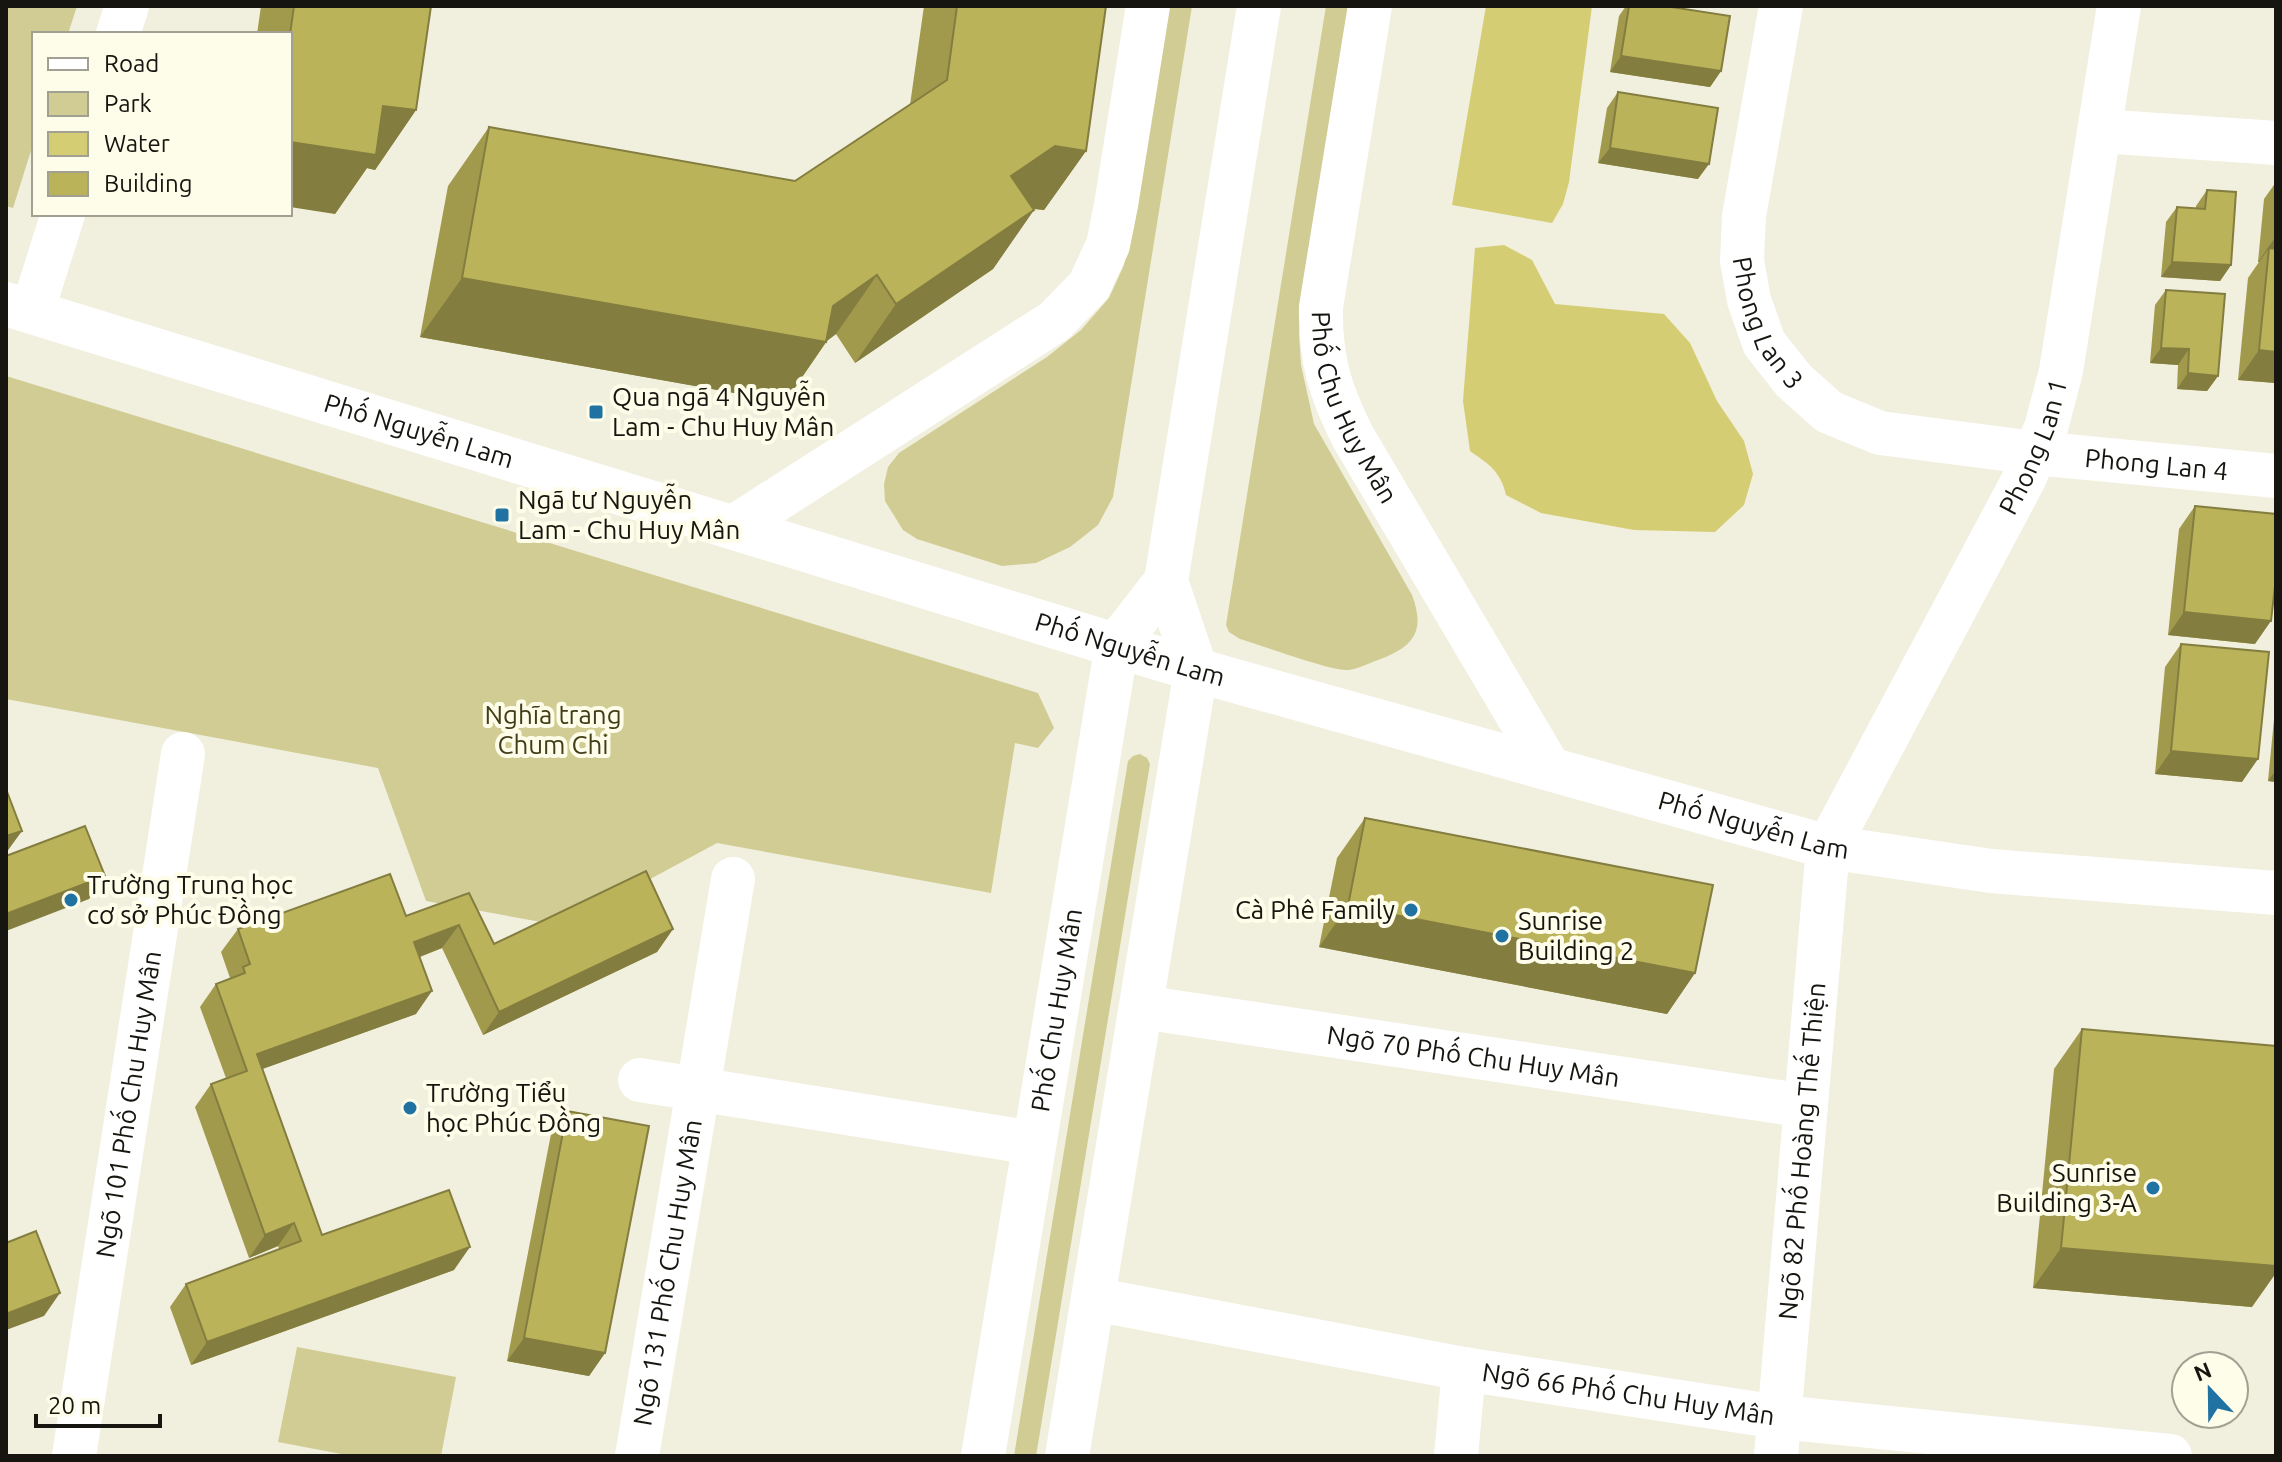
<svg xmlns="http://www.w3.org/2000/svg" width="2282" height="1462" font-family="Ubuntu,sans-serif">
<rect width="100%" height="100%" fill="#f1efdd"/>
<path fill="#d0cc93" d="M6,6H77L68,34H34V141L13,208L6,206Z
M1166,6H1192L1113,497L1098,525L1070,547L1036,563L1002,566L917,539L903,530L885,501L884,484L888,467L899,453L1047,357L1081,330L1109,298L1124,265Z
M1326,6H1353L1299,335L1301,365L1314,424L1412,595C1426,632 1413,647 1378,660C1369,663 1358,669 1348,670C1332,672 1261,645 1240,639L1229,632L1226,625Z
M6,376L1038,693L1054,728L1038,748L1015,743L991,893L717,843L563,926L426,901L378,768L6,699Z
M1140,754L1147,758L1150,764L1036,1456H1014L1128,761L1133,756Z
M297,1347L456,1377L441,1456H352L278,1442Z"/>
<path fill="#d5cd73" d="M1486,6H1592L1569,182L1563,204L1552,223L1452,205Z
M1504,245L1532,260L1555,304L1664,314L1690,343L1717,401L1744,441L1753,474L1744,505L1715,532L1634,530L1541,513L1506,495C1501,472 1489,464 1470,451L1463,401L1475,248Z"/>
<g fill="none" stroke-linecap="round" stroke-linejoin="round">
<g stroke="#fff" stroke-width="44">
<path id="s1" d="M1781,6L1744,216L1742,261L1749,300L1764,343L1794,381L1829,412L1880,433L2035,453L2276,476"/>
<path d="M118,34L127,6"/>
<path d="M2100,131L2276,143"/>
<path id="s2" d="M6,304L1196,670L1828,847L1991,871L2276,893"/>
<path d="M32,312L63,214"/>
<path id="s3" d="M1141,1007L1806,1106"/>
<path d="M640,1080L1034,1143"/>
<path id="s4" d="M1093,1299L1464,1369L1779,1417L2170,1456"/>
<path id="s5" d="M74,1456L183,754"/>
<path id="s6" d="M637,1456L733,879"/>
<path d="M1456,1456L1464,1369"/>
<path id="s7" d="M1776,1456L1828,847L2024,479L2046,428L2061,371L2119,6"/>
</g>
<g stroke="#fff" stroke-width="44">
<path id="s8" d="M1370,6L1321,307C1320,359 1330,391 1353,437L1549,768"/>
<path d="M734,527L1055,321L1089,286L1108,245L1116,205L1148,6"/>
<path id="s9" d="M983,1456L1117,644L1166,581"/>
<path d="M1067,1456L1196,670L1166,581L1259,6"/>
</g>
</g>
<path fill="#a19a4d" d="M261,6H431L416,110L375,170L367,168L335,214L290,34H257Z
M924,6H1106L1086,151L1044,210L1034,209L993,269L855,363L836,334L827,341L785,402L420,337L448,186L489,127L795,181L910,105Z
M1626,6H1665L1721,71L1710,87L1610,72L1619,16Z
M1618,92L1698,179L1598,163L1607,108Z
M2276,182V383L2238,380L2248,278L2259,262H2258L2264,199Z
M2207,190L2231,265L2220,281L2161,277L2166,222L2177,207L2196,208V206Z
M2166,290L2218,376L2207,391L2177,389L2178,365L2150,363L2155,305Z
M2195,506L2255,644L2168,635L2179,529Z
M2181,644L2242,782L2155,774L2165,667Z
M2276,699V782L2268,781Z
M1365,818L1695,973L1667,1014L1319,947L1337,858Z
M469,893L494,944L673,929L657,952L483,1035L442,948L420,957L416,1014L262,1069L322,1235L454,1270L191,1365L170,1307L186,1284L279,1249L278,1246L249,1258L195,1107L211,1084L226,1078L200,1007L216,984L230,978L221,952L238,929L406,916Z
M2082,1029L2252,1307L2033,1288L2054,1069Z
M567,1111L605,1353L589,1376L507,1361L551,1134Z"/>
<path fill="#837d3f" d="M1621,56L1721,71L1710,87L1610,72Z
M383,106L416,110L375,170L367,168L335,214L290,207V142Z
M1055,146L1086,151L1044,210L1013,206L1011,176Z
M1610,148L1709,164L1698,179L1598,163Z
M1034,210L993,269L855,363L896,304Z
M2274,239H2276V264L2269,248L2259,262H2258Z
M2172,262L2231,265L2220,281L2161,277Z
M877,275L836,334L825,342H826L785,402L420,337L462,278L833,306Z
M2161,348L2189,349L2178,365L2150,363Z
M2259,350L2276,352V383L2238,380Z
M2188,373L2218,376L2207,391L2177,389Z
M2184,612L2271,621L2255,644L2168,635Z
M2171,751L2258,759L2242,782L2155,774Z
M2276,770V782L2268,781Z
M22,831L6,853V836Z
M105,876L89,899L6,931V914Z
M1348,906L1695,973L1667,1014L1319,947Z
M459,925L442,948L398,965L414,942Z
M673,929L657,952L483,1035L499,1012Z
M432,991L416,1014L243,1076L257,1054Z
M294,1223L278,1246L249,1258L265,1235Z
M470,1247L454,1270L191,1365L207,1342Z
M2061,1248L2276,1266V1273L2252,1307L2033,1288Z
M60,1293L44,1316L6,1330V1314Z
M524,1338L605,1353L589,1376L507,1361Z"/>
<path fill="#bbb35a" stroke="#837d3f" stroke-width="2" d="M294,6H431L416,110L383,106L376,155L290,142V34Z
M957,6H1106L1086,151L1055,146L1011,176L1034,210L896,304L877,275L833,306L826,342L462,278L489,127L795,181L947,80Z
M1629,6H1665L1730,16L1721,71L1621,56Z
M1618,92L1718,108L1709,164L1610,148Z
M2207,190L2236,192L2231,265L2172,262L2177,207L2205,209Z
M2269,248L2276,249V352L2259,350Z
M2166,290L2225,294L2218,376L2188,373L2189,349L2161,348Z
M2195,506L2276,514V577L2271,621L2184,612Z
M2181,644L2269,652L2258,759L2171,751Z
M6,789L22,831L6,836Z
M1365,818L1713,885L1695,973L1348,906Z
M85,826L105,876L6,914V856Z
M646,871L673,929L499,1012L459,925L414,942L432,991L257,1054L322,1235L449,1190L470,1247L207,1342L186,1284L301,1241L294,1223L265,1235L211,1084L247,1071L216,984L245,973L243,967L250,964L238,929L390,874L406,916L469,893L494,944Z
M2082,1029L2276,1046V1266L2061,1248Z
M567,1111L649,1126L605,1353L524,1338Z
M36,1231L60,1293L6,1314V1243Z"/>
<g fill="#2072a3" stroke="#fefdea" stroke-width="3">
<rect x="588" y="404" width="16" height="16" rx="4"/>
<rect x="494" y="507" width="16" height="16" rx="4"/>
<circle cx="71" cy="900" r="8"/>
<circle cx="1411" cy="910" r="8"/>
<circle cx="1502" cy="936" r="8"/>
<circle cx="410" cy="1108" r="8"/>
<circle cx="2153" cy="1188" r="8"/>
</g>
<g text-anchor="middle" stroke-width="8" stroke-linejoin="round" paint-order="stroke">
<g font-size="26" fill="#16150f" stroke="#fefdea">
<text dy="9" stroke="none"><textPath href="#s1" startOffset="326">Phong Lan 3</textPath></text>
<text dy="9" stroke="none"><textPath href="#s8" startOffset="412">Phố Chu Huy Mân</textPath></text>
<text dy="9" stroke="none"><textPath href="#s2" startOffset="432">Phố Nguyễn Lam</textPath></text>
<text dy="9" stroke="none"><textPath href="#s7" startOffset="1062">Phong Lan 1</textPath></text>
<text dy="9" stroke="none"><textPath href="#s1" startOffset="772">Phong Lan 4</textPath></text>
<text dy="9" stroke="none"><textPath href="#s2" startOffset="1176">Phố Nguyễn Lam</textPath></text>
<text dy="9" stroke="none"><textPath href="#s2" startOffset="1824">Phố Nguyễn Lam</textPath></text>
<text dy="9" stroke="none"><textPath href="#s9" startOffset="452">Phố Chu Huy Mân</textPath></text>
<text dy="9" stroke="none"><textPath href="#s3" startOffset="336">Ngõ 70 Phố Chu Huy Mân</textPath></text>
<text dy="9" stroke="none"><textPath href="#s5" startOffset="356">Ngõ 101 Phố Chu Huy Mân</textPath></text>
<text dy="9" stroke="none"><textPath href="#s7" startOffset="306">Ngõ 82 Phố Hoàng Thế Thiện</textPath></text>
<text dy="9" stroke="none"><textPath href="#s6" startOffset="186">Ngõ 131 Phố Chu Huy Mân</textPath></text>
<text dy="9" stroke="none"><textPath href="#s4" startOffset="544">Ngõ 66 Phố Chu Huy Mân</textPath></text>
</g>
<g font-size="26" fill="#16150f" stroke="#fefdea" text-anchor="start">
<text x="612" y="406">Qua ngã 4 Nguyễn<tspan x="612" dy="30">Lam - Chu Huy Mân</tspan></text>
<text x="518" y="509">Ngã tư Nguyễn<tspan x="518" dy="30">Lam - Chu Huy Mân</tspan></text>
<text x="87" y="894">Trường Trung học<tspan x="87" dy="30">cơ sở Phúc Đồng</tspan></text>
<text x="1395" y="919" text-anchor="end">Cà Phê Family</text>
<text x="1518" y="930">Sunrise<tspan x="1518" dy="30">Building 2</tspan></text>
<text x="426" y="1102">Trường Tiểu<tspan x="426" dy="30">học Phúc Đồng</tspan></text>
<text x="2137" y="1182" text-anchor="end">Sunrise<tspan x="2137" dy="30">Building 3-A</tspan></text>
</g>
<g font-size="26" fill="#413d17" stroke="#fefdea">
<text x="553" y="724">Nghĩa trang<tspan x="553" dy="30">Chum Chi</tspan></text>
</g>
</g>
<rect width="2282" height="1462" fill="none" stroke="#16150f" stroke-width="16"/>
<rect x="32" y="32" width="260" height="184" fill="#fefdea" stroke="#a1a092" stroke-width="2"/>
<rect x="48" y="58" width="40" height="12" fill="#ffffff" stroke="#a1a092" stroke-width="2"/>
<text x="104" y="72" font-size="24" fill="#16150f">Road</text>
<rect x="48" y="92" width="40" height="24" fill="#d0cc93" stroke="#a1a092" stroke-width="2"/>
<text x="104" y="112" font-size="24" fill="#16150f">Park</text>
<rect x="48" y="132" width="40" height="24" fill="#d5cd73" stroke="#a1a092" stroke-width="2"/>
<text x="104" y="152" font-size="24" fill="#16150f">Water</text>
<rect x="48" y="172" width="40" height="24" fill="#bbb35a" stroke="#a1a092" stroke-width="2"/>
<text x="104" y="192" font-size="24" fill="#16150f">Building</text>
<g transform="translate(2210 1390) rotate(338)"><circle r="38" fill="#fefdea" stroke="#a1a092" stroke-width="2"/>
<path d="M0-6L14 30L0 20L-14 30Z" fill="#2072a3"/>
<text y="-12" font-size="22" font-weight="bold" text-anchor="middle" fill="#16150f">N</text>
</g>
<path d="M36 1414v12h124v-12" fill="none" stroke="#16150f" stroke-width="4"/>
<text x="48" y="1414" font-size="24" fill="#16150f" stroke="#fefdea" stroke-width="6" paint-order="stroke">20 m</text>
</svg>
